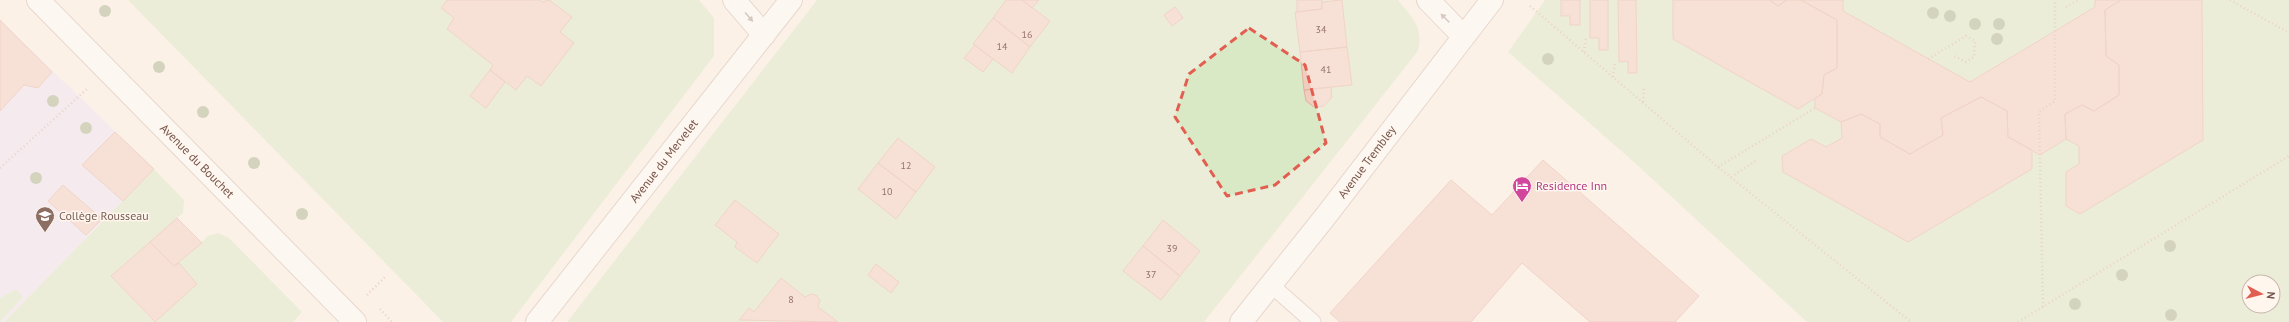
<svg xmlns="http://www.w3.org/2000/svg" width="2289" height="322" font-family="'PT Sans',sans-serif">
<rect width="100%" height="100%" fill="#fcf1e7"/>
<path fill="#eee4f8" d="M0,20L154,169L4,322H0Z"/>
<path fill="#d9e9c6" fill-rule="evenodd" d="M128,0H699L714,18V56L511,322H443Z
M817,0H1398C1412,18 1424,26 1418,51L1204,322H567Z
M1545,0H2289V322H1807L1635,163L1508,52ZM2249,282H2273V306H2249Z
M154,169L184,200L183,213L111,276L154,322H4Z
M218,233L229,238L302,312L293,322H155L197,284L179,263L208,236Z
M16,289L23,297L0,322V298Z"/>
<path fill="#f1cdc0" stroke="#e3b1a0" d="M447,0H540L542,2L549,0L572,17L560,32L574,43L541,86L527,76L516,90L490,70L493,65L447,29L454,18L441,8Z
M1006,0H1022L1050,21L1030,47L993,18Z
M1022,0H1039L1032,8Z
M1297,0H1322V9L1297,12Z
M1342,0L1347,47L1300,52L1295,12L1322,9V2Z
M1561,0H1580V25H1570V16H1561Z
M1590,0H1608V50H1599V38H1590Z
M1618,0H1636L1637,73H1628V61L1619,62Z
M1673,0H1769L1778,6L1787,0H1801L1837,20V68L1824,75L1822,94L1798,109L1673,39Z
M1769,0H1787L1778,6Z
M1801,0H1843V11L1970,82L2095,7V0H2121L2105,10L2106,56L2119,65V95L2094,111L2082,105L2065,114L2066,139L2040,155L2008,137L2007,111L1981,97L1941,118L1943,135L1910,154L1880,137V124L1861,114L1841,122L1815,108V99L1822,94L1824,75L1837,68V20Z
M2121,0H2202L2203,140L2080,214L2066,206V172L2079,164V146L2066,139L2065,114L2082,105L2094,111L2119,95V65L2106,56L2105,10Z
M1175,7L1183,18L1172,26L1164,15Z
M993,18L1030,47L1012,73L973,44Z
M0,20L52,72L38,88L24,85L0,111Z
M975,45L993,59L983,72L964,58Z
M1347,47L1352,85L1304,90L1300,52Z
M490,70L505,82L486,108L470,96Z
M1331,87L1332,97L1324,106L1314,107L1306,101L1304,90Z
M1981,97L2007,111L2008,137L2032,150V169L1908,242L1783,172L1782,156L1811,139L1826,147L1842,138L1841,122L1861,114L1880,124V137L1910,154L1943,135L1941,118Z
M115,132L154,169L123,201L82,165Z
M898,138L935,167L916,192L878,163Z
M1543,160L1699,296L1675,322H1590L1522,263L1471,322H1340L1330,313L1451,180L1492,215Z
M878,163L916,192L896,219L858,189Z
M63,185L102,219L86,235L48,201Z
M735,200L779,234L757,263L735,247L737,242L715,225Z
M177,218L202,243L174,266L150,242Z
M1163,220L1200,251L1180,276L1143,246Z
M150,242L174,266L179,263L197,284L155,322L111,276Z
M1143,246L1180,276L1161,300L1123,271Z
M876,264L899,282L891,293L868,275Z
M781,278L805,297L811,294L816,295L820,300L818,307L838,322L739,320L749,308L754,312Z"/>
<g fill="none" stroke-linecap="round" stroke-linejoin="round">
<defs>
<path id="lane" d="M1271,285L1313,322"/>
<path id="street" d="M734,0L764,35
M1428,0L1463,36
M537,322L791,0"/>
<path id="secondary" d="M38,0L355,322
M1241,322L1325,217L1492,0"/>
</defs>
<use href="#lane" stroke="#d0bab0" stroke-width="17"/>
<use href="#street" stroke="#d0bab0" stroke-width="24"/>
<use href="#secondary" stroke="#d2b9ae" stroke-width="24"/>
<path stroke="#d6b0a2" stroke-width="2.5" stroke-dasharray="1 3" stroke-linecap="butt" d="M2230,0L2289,33
M1530,6L1718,167L1911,322
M2066,7L2078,0
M1584,52L1586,39
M1928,59L1966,36L1975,41L1974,57L1966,62L1954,56
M1613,77L1615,63
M1643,102L1644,88
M1718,167L1815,108
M0,168L87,89
M1731,177L1757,160
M367,295L386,276
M2043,307L2039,112L2055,101V0
M380,309L392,322
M2018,322L2289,156"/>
<use href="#lane" stroke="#fff" stroke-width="15"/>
<use href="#street" stroke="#fff" stroke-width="22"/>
<use href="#secondary" stroke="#fff" stroke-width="22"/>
</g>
<g fill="#a3b08d">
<circle cx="105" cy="11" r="6"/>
<circle cx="1933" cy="13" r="6"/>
<circle cx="1950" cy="16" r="6"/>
<circle cx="1975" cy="24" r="6"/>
<circle cx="1999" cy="24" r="6"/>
<circle cx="1997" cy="39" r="6"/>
<circle cx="1548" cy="59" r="6"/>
<circle cx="159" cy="67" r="6"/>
<circle cx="53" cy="101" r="6"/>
<circle cx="203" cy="112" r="6"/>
<circle cx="86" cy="128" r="6"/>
<circle cx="254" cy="163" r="6"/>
<circle cx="36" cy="178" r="6"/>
<circle cx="302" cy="214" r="6"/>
<circle cx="2170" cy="246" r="6"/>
<circle cx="2122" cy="275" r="6"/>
<circle cx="2075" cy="304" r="6"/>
<circle cx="2171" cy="315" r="6"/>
</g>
<defs><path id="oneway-solid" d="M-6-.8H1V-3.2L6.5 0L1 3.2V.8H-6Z"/></defs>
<g fill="#ac9994">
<use href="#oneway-solid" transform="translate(749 17) rotate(49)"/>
<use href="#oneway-solid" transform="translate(1445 18) rotate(-135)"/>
</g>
<path d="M0 0H2289V322H0ZM1249,28L1305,65L1326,143L1275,185L1227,196L1175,117L1189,74Z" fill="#fcf1e7" fill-opacity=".55" fill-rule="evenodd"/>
<path fill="none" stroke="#e25e50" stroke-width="3" stroke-dasharray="8 5" stroke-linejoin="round" d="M1249,28L1305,65L1326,143L1275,185L1227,196L1175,117L1189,74Z"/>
<defs>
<symbol id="hotel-pin" viewBox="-11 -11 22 30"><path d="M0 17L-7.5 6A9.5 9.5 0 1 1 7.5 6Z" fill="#d1479c" stroke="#fff6ee"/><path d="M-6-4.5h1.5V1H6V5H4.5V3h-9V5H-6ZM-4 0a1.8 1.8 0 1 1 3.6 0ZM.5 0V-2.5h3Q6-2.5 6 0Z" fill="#fff"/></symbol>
<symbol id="school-pin" viewBox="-11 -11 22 30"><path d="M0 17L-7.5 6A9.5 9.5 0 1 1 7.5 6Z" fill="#8d6e63" stroke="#fff6ee"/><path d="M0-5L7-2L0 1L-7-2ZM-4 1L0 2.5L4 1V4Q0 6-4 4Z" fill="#fff"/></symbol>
</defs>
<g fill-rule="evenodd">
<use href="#hotel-pin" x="1511" y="175" width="22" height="30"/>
<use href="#school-pin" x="34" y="205" width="22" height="30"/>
</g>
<g text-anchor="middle" stroke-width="3" stroke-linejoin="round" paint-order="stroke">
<g font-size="10" fill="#947369">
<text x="1321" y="33">34</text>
<text x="1027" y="38">16</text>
<text x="1002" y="50">14</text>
<text x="1326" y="73">41</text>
<text x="906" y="169">12</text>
<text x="887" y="195">10</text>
<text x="1172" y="252">39</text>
<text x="1151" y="278">37</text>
<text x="791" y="303">8</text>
</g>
<g font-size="12" fill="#75554c" stroke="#fff6ee">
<text transform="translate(197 161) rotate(45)" y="4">Avenue du Bouchet</text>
<text transform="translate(664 161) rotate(-52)" y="4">Avenue du Mervelet</text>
<text transform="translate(1367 162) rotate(-53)" y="4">Avenue Trembley</text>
</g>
<g font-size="12" fill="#b23c85" stroke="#fff6ee" text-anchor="start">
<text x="1536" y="190">Residence Inn</text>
</g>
<g font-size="12" fill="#785e54" stroke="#fff6ee" text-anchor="start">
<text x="59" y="220">Collège Rousseau</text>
</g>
</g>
<g transform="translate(2261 294) rotate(97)"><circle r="19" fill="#fff6ee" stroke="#c8b6ad"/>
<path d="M0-3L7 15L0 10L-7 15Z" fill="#e25e50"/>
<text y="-6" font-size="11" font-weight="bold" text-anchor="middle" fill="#75554c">N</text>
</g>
</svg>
